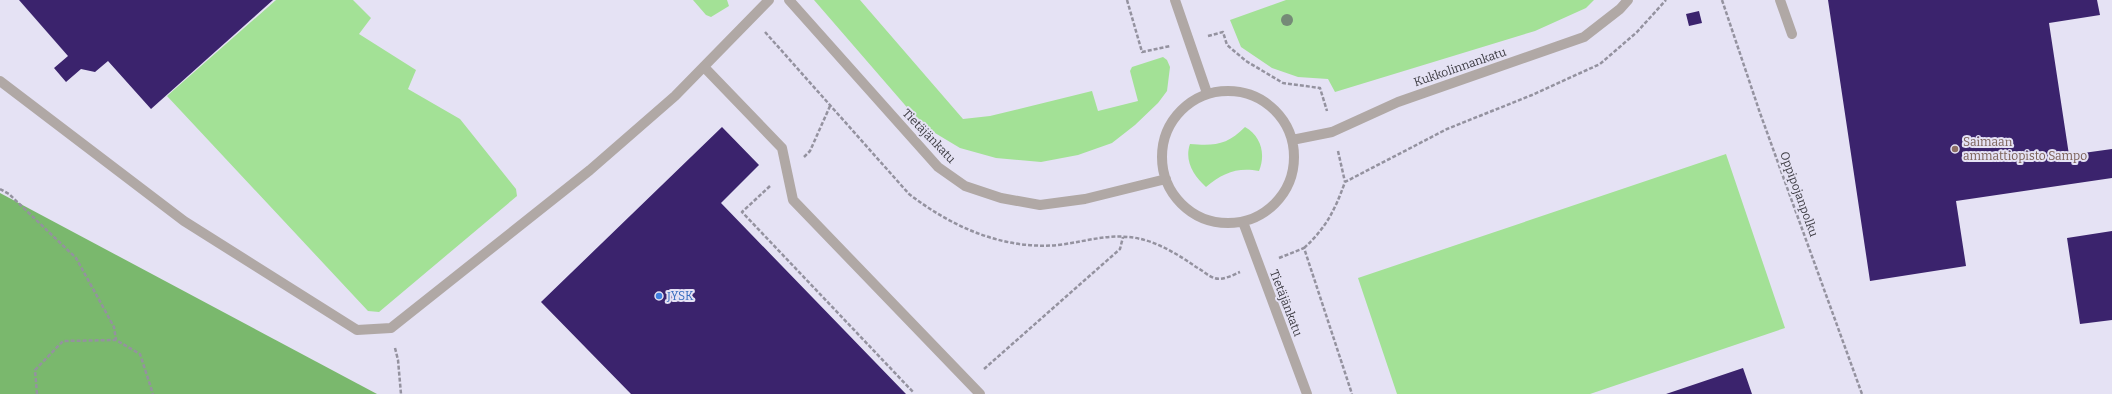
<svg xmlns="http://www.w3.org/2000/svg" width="2112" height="394" font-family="Bitter,serif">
<rect width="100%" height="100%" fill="#e5e2f4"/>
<path fill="#a3e196" d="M276,0H353L371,18L359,34L416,70L408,89L460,119L516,189L517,196L379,312L368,311L167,96Z
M693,0H727L729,6L711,17L706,15Z
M814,0H860L963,119L990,116L1092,91L1098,111L1138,101L1130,71L1132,67L1163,57L1167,60L1170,67L1167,91L1158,103L1135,125L1112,143L1078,155L1041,162L996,158L960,148L935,133L911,112Z
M1286,0H1594L1586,8L1535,31L1335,92L1328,79L1298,77L1272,68L1241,47L1230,20Z
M1245,127C1261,136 1266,154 1259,171C1237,167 1223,173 1206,187C1194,176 1184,161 1190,144C1215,146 1227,145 1245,127Z
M1726,154L1785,328L1590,394H1397L1358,278Z"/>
<path fill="#7ab86d" d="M0,193L377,394H0Z"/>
<path fill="#3b236d" d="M19,0H273L151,109L108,61L95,72L81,69L66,82L54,68L68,56Z
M1828,0H2097L2100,15L2049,23L2069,155L2112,149V178L1956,201L1966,266L1870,281Z
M1699,11L1702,23L1689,26L1686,14Z
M722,127L759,165L721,203L906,394H631L541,302Z
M2112,231V320L2080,324L2067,238Z
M1743,368L1752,394H1666Z"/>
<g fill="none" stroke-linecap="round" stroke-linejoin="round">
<path stroke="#94929f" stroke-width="2.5" stroke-dasharray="4 2" stroke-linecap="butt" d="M1127,0L1142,52L1170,46
M1722,0L1760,113L1862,394
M765,32L909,194C952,227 1003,250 1058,245C1091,241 1117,230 1151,242C1167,248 1182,257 1196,267C1202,270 1208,276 1214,278C1222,281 1233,275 1240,272
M1208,36L1223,32L1227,45L1246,61L1283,83L1320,88L1327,111
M1338,151L1345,182
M804,157L810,151L830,106
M770,186L742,212L914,393
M0,189L9,194L76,258L114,327L116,340
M1304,248C1326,228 1335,210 1345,182L1447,129L1532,95L1600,64L1637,32L1666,0
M1279,258L1304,248L1352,394
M395,348L398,360L401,394
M984,369L1120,249L1123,237
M37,394L35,370L63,341L116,340L140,354L153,394"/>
<path stroke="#b0a8a5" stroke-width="10" d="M1175,0L1207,93
M1780,0L1792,34
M704,67L782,148L793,200L980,394
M0,81L184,221L357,330L391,328L590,170L675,96L769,0"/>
<path stroke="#b0a8a5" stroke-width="10" d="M789,0L938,167L965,186L1001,198L1040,205L1085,199L1166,179
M1162 157a66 66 0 1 1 132 0a66 66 0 1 1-132 0Z
M1292,140L1332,132L1398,102L1584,37L1620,9L1628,0
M1243,222L1307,394"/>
</g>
<circle fill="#758a77" cx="1287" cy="20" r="6"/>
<circle fill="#8d6e63" stroke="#e5e2f4" stroke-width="1.5" cx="1955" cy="149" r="4"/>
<circle fill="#3f7fe0" stroke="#e5e2f4" stroke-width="1.5" cx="659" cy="296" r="4"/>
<g text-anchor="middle" stroke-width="4" stroke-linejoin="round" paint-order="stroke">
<g font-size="12" fill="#3c3b42" stroke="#e5e2f4">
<text transform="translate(1460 67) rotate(-19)" y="4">Kukkolinnankatu</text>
<text transform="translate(929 136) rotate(46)" y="4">Tietäjänkatu</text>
<text transform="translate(1799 194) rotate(70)" y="4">Oppipojanpolku</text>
<text transform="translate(1286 303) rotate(69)" y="4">Tietäjänkatu</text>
</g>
<g font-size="12" fill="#785e54" stroke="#e5e2f4" text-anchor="start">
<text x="1963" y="146">Saimaan<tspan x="1963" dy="14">ammattiopisto Sampo</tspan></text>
</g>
<g font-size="12" fill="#366cbe" stroke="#e5e2f4" text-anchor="start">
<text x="667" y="300">JYSK</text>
</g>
</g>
</svg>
